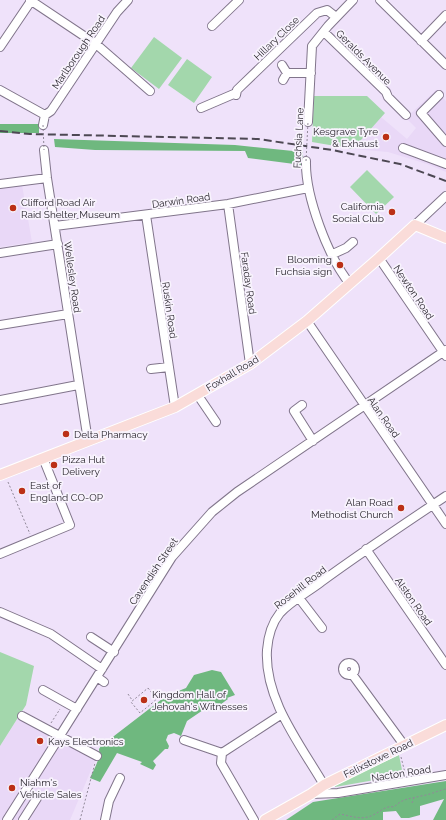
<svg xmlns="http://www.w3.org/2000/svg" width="446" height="820" font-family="Raleway,sans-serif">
<rect width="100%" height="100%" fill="#efe2fa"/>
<path fill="#e9d8f7" d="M436,90L446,101V172L427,164L388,152L353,149L381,117L407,139L416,128L406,118Z
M22,185L32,242L0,247V188Z
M20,715L97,756L70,820H0V746Z"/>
<path fill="#a3d7ac" d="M154,37L182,58L159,89L131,68Z
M187,59L212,77L194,103L168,85Z
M314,96H367L385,113L353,149L312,142Z
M367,170L394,197L376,214L350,187Z
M0,652L34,666L26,705L0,746Z
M399,755L403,775L335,787V785Z"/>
<path fill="#6fb87f" d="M0,124H39V133H0Z
M54,139L235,145L303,152L302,165L248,158L245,151L95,150L55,147Z
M212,670L221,672L235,695L227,698L228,699L213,710L211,706H209L187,721L181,736L174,733L168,735L166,740L169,746L168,749H165L153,761L156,765L153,770L140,764L142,762L117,753L100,782L90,778C95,767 100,760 99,749L101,746L166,696L186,688L194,675Z
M446,781V820H433L444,799L420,806V815L409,818H401L396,811L383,812V820H286L313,802Z"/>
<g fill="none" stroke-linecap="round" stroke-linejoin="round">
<defs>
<path id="minor" d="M30,0L96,44L150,91
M380,0L446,65
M212,26L239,0
M324,32L386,92L388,97L406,115
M421,41L446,15
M0,47L31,1
M282,65L287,73L283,80
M287,73H311
M0,90L45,115
M236,95L237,90L317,13L327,10L336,17
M439,95L421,113L446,142
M201,108L236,93
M45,115L51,111L117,12L128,0
M308,122L312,46L328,26L353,0
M43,125L45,115
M403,148L446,164
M44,150L47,178L88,441
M306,161C305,196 328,257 350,284
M0,184L47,178
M228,204L250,364
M146,215L175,407
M415,225L446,196
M55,226L228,204L308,188
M0,253L58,244
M333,254L346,248L353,242
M379,258L446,356
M307,321L446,524
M0,325L68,314
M151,369L169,367
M197,394L216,422
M0,400L78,385
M302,405L294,411L313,441
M366,549L446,665
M0,554L70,525L43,458
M299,598L322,628
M0,612L51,634L102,669
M91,637L114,652
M343 669a6 6 0 1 1 12 0a6 6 0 1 1-12 0Z
M352,674L404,745
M97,677L104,682
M43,690L77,709
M22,716L97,756
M184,740L222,753
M56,742L172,557L212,512L237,492L446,350
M324,785C300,744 264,699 267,650C268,637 272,623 280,613C291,601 308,592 321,582C362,552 404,524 446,496
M311,794L338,793L446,775
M7,820L55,744
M23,820L37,798
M105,820L109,801L120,778
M254,820L221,763L222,753L282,714"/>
<path id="major" d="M0,475L175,407L250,364L307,321L379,258L415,225L446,238
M265,820L311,794L324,785L446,725"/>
</defs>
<use href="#minor" stroke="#81758b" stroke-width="10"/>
<use href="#major" stroke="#fff" stroke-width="12"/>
<path stroke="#918999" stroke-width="1" stroke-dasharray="2 2" stroke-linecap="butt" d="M8,482L30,534
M148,688L157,699L140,713L131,702Z
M128,694L132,700
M51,723L60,709
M401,757L405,773
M412,803L414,798
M80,820L95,763
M332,820L340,814C351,816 361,820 371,816C379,813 385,805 394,807C403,798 410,799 421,796C429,795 437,791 446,789"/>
<use href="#minor" stroke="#fff" stroke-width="8"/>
<use href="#major" stroke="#fadcd9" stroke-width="10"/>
<path stroke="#4d4853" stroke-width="2" stroke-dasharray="8 4" stroke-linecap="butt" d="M0,131L30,134L258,139L332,150L400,164L446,181"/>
<path stroke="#918999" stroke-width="1" stroke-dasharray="2 2" stroke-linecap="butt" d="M43,125L44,150
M306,161L308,122"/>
</g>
<g fill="#bb3016" stroke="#f8f3fd" stroke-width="1.5">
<circle cx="386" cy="137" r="4"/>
<circle cx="13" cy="208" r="4"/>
<circle cx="392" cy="212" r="4"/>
<circle cx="340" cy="265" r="4"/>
<circle cx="66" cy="434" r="4"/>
<circle cx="54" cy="465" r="4"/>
<circle cx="22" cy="491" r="4"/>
<circle cx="401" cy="508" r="4"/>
<circle cx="144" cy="700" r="4"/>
<circle cx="40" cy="741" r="4"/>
<circle cx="12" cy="788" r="4"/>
</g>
<g text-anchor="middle" stroke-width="3.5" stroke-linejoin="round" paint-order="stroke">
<g font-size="10" fill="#231f27" stroke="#f8f3fd">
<text transform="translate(276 38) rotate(-44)" y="4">Hillary Close</text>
<text transform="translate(78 52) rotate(-56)" y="4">Marlborough Road</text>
<text transform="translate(364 57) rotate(45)" y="4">Geralds Avenue</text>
<text transform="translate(298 138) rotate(-87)" y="4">Fuchsia Lane</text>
<text transform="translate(181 200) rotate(-8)" y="4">Darwin Road</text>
<text transform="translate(73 277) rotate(82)" y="4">Wellesley Road</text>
<text transform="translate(249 283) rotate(82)" y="4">Faraday Road</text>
<text transform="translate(414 292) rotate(56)" y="4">Newton Road</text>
<text transform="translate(170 310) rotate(82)" y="4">Ruskin Road</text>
<text transform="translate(232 373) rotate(-31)" y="4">Foxhall Road</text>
<text transform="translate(384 417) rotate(55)" y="4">Alan Road</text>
<text transform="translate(153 571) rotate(-56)" y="4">Cavendish Street</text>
<text transform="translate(300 587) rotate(-38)" y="4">Rosehill Road</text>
<text transform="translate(414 601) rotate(55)" y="4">Alston Road</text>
<text transform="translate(378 758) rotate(-26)" y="4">Felixstowe Road</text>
<text transform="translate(401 773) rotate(-9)" y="4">Nacton Road</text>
</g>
<g font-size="10" fill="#231f27" stroke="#f8f3fd" text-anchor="start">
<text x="378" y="135" text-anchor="end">Kesgrave Tyre<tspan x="378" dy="12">&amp; Exhaust</tspan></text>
<text x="21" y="206">Clifford Road Air<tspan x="21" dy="12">Raid Shelter Museum</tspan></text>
<text x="384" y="210" text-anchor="end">California<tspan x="384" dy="12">Social Club</tspan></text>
<text x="332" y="263" text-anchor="end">Blooming<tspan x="332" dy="12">Fuchsia sign</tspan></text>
<text x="74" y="438">Delta Pharmacy</text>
<text x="62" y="463">Pizza Hut<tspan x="62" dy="12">Delivery</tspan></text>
<text x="30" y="489">East of<tspan x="30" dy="12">England CO-OP</tspan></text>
<text x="393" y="506" text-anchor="end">Alan Road<tspan x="393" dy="12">Methodist Church</tspan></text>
<text x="152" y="698">Kingdom Hall of<tspan x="152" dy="12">Jehovah's Witnesses</tspan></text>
<text x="48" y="745">Kays Electronics</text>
<text x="20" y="786">Niahm's<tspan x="20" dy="12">Vehicle Sales</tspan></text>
</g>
</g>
</svg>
